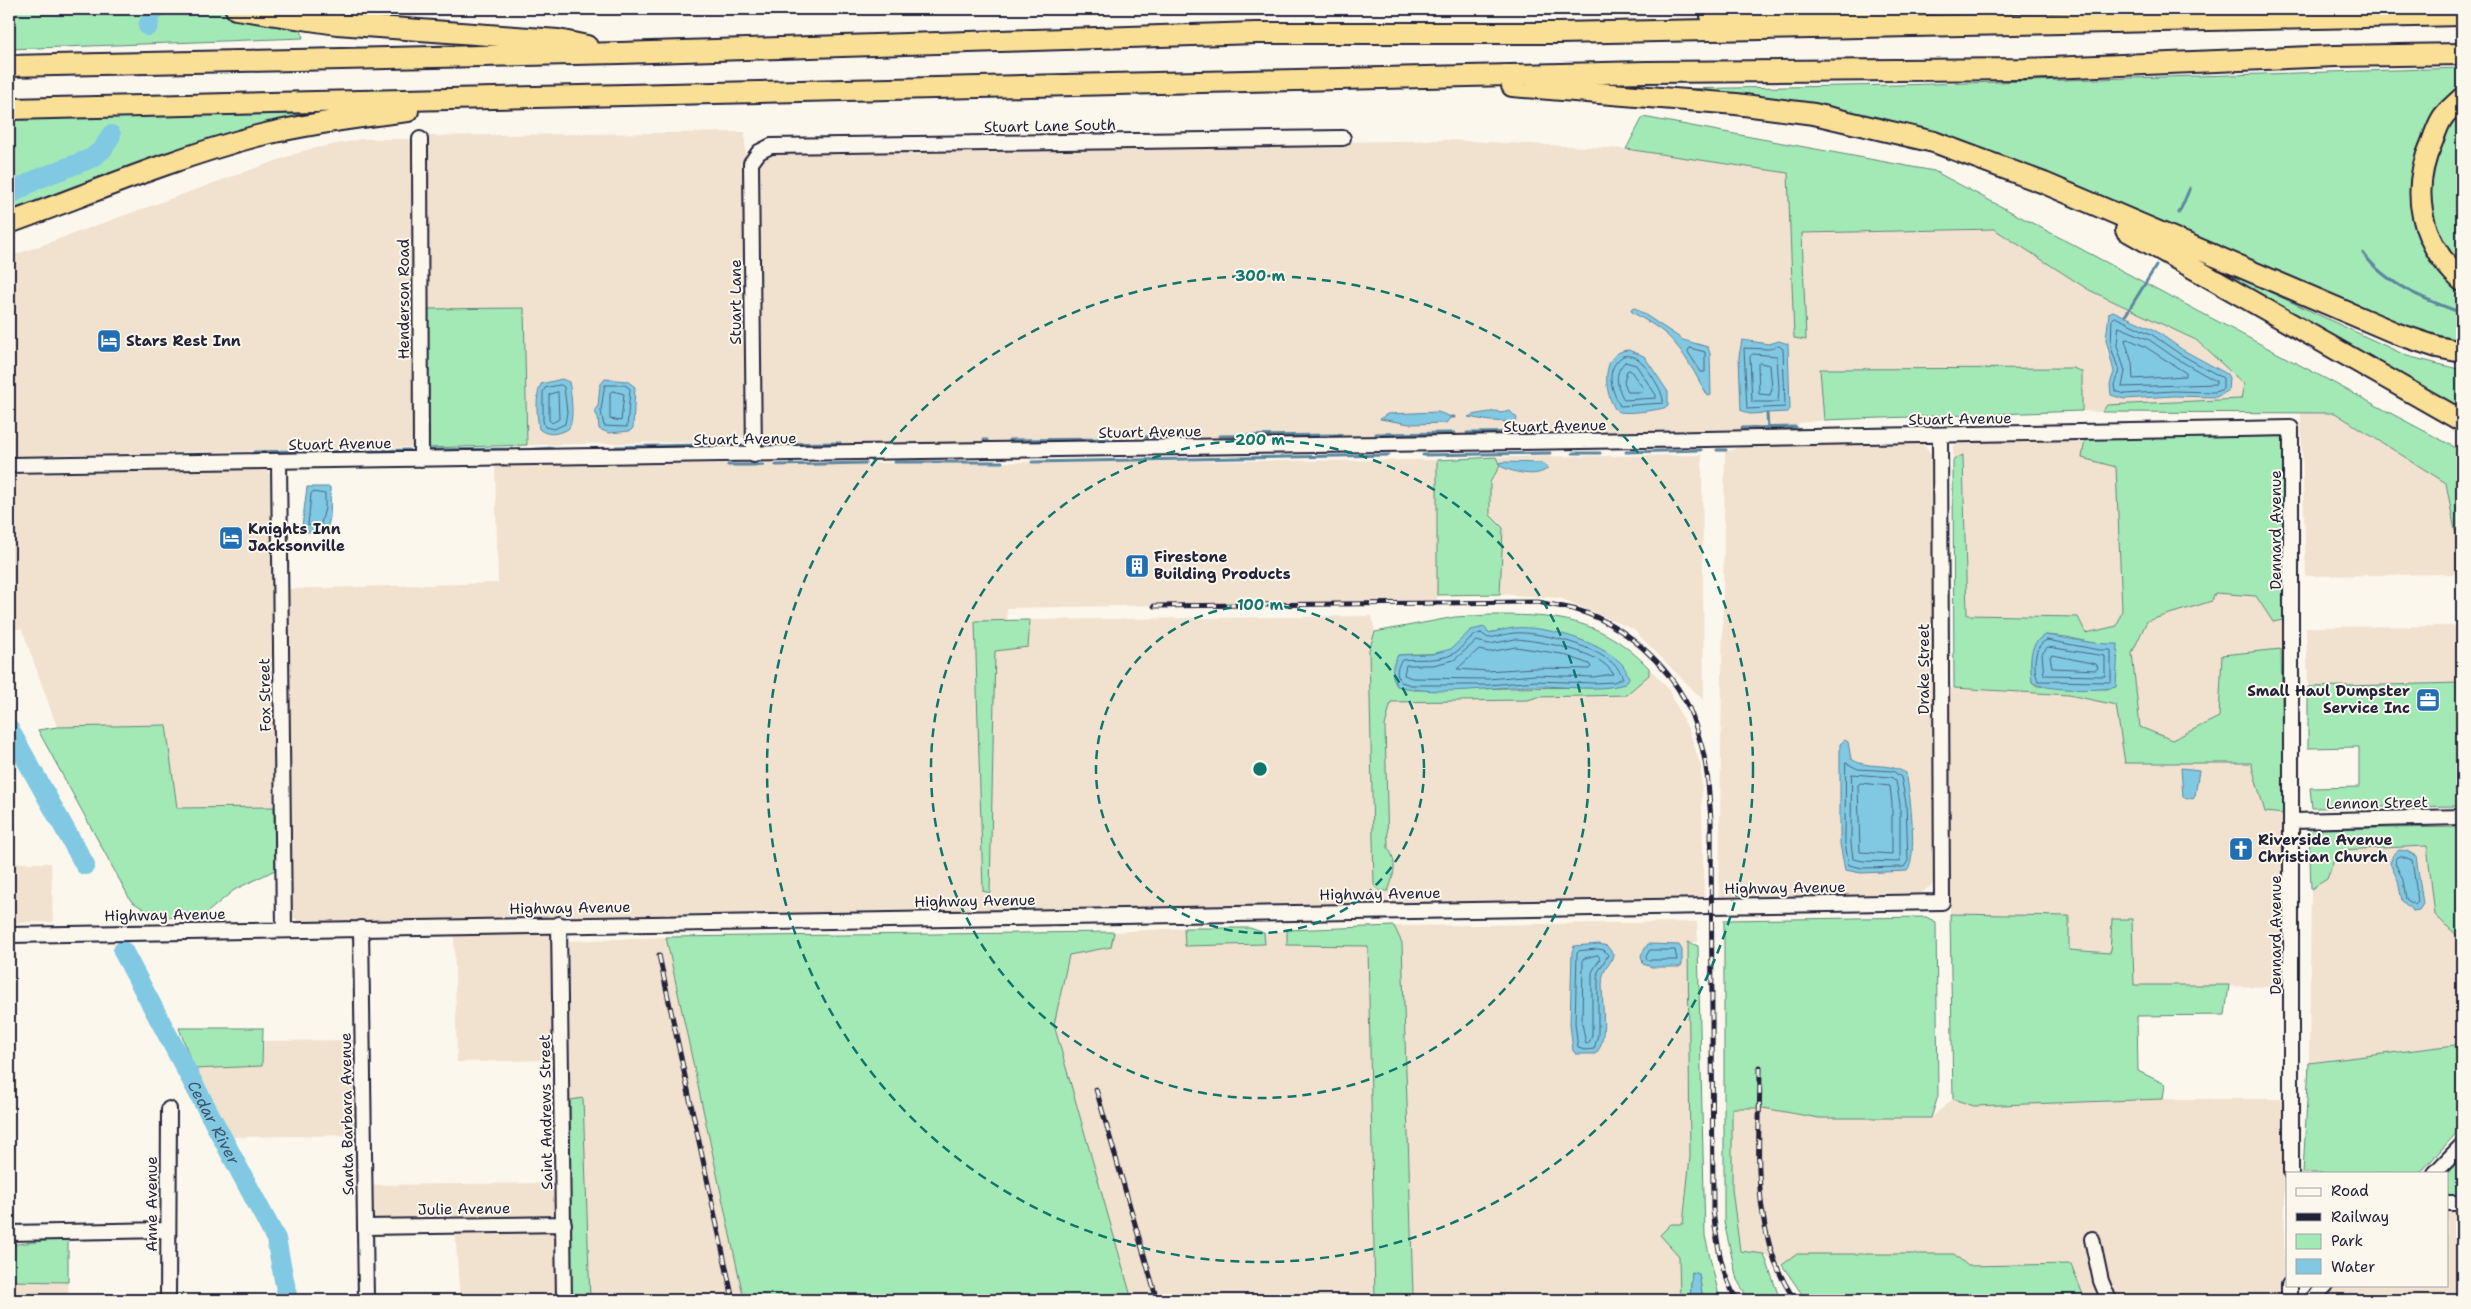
<svg xmlns="http://www.w3.org/2000/svg" width="2471" height="1309" font-family="'Shantell Sans',sans-serif">
<rect width="100%" height="100%" fill="#fbf7ec"/>
<filter id="ink" filterUnits="userSpaceOnUse"><feTurbulence type="fractalNoise" baseFrequency=".02" numOctaves="2"/><feDisplacementMap in="SourceGraphic" scale="10" xChannelSelector="R" yChannelSelector="G"/><feConvolveMatrix kernelMatrix="1 2 1 2 8 2 1 2 1" color-interpolation-filters="sRGB"/></filter>
<g filter="url(#ink)">
<path fill="#f1e1cf" fill-rule="evenodd" d="M745,132L748,432L738,441L527,445L524,308L426,309L424,136ZM541,384L571,394L570,426L568,429H539L538,391ZM600,385L635,396L633,428L630,431L609,433L599,429Z
M362,139H411L414,447L9,456V257L306,150Z
M1448,140L1626,149L1788,172L1795,338L1806,340L1802,233L1994,229L2089,290L2196,340L2244,383L2241,399L2107,405L2102,412L2082,411V372L2073,368L1821,369L1824,420L1799,423L1793,432L767,447L763,441L761,433L758,163L763,158L773,153ZM2119,313L2153,329L2183,350L2216,397L2173,396L2110,384L2114,372L2106,348L2107,322Z
M2301,413H2335L2446,483L2456,536L2457,574L2306,576Z
M2085,439L2082,458L2116,467L2122,610L2117,626L2085,633L2078,617L1967,615L1964,456L1953,460V447L1959,441Z
M1917,441L1924,445L1933,457L1936,874L1932,885L1921,893L1907,897L1719,900L1725,452L1749,444Z
M1702,455L1704,701L1633,629L1560,598L1500,594L1503,528L1490,515V482L1500,466L1516,472L1548,468L1546,465L1534,462L1499,463L1496,457Z
M1437,460V600L1007,608V621H975L983,891L990,893L995,651L1028,647L1030,620L1372,616L1375,632L1369,650L1374,885L1394,856L1388,848L1385,726L1391,701L1527,700L1649,675V668L1667,687L1690,733L1701,767L1704,899L301,922L292,917L288,910L287,589L498,583L495,465Z
M265,468L274,479V807L177,808L166,725L57,727L22,629H9V475Z
M2214,593L2256,596L2273,622L2283,620L2281,649L2222,655L2219,717L2172,740L2140,728L2132,653L2147,621L2211,601Z
M2458,626L2459,684L2308,687L2306,627Z
M1947,688L2069,695L2116,705L2125,763H2251L2265,812L2284,814L2285,987L2134,985L2132,919H2112L2111,953L2069,950V916L1950,914Z
M2427,846L2435,915L2462,940V1036L2455,1045L2309,1063L2311,889L2327,879L2338,850Z
M9,863H51L53,922L9,923Z
M1697,922L1698,942L1688,943L1690,1157L1683,1224H1671L1679,1256L1680,1300H1411L1413,1294L1402,943L1394,926Z
M1184,928L1185,946L1265,944L1264,933L1287,930L1288,945H1368L1375,1300H1132L1054,1025L1069,955L1111,947L1114,932Z
M540,930L551,936L555,944L558,1060L457,1062L454,931Z
M666,937L744,1300H590L583,1099L570,1100L569,941Z
M358,1040L359,1135L229,1137L194,1069L262,1066L264,1041Z
M1953,1099L1974,1106L2163,1099H2287L2283,1300H2085L2070,1264L1968,1266L1953,1254H1797L1782,1265L1764,1254L1740,1252L1732,1189V1108H1763L1819,1118H1931Z
M558,1183V1210L547,1220L379,1223L370,1218L369,1185Z
M2447,1196H2462V1300H2324L2338,1285H2447Z
M455,1230H550L559,1237V1300H460Z
M9,1281L68,1282L69,1300H9Z"/>
<path fill="#a2e9b6" stroke="#628678" fill-rule="evenodd" d="M9,9H212L301,29L303,38L9,49Z
M2462,68V91L2415,175L2462,289V341L2408,327L2057,179L1676,89L1899,85Z
M2462,106V272L2448,256L2427,208L2437,139Z
M330,114L9,215V116Z
M1643,117L1934,171L2462,451V806L2312,808L2310,788L2359,787V747L2308,748V687L2459,683L2456,536L2446,483L2335,413L2102,412L2107,405L2241,399L2244,384L2196,340L2089,290L1994,229L1802,233L1806,340L1794,338L1788,173L1626,149Z
M2201,260L2407,356L2462,370V417L2199,263Z
M524,308L527,445L425,448L426,309Z
M2073,368L2082,372V411L1824,420L1820,369Z
M2284,436L2283,620L2273,622L2256,596L2215,593L2212,601L2147,621L2132,653L2140,727L2172,740L2219,717L2222,655L2281,649L2284,814L2265,812L2251,763H2125L2116,705L2069,695L1954,688L1953,460L1963,455L1967,615L2078,617L2086,633L2117,626L2122,610L2116,467L2082,458L2085,439ZM2046,635L2067,637L2100,645L2108,689L2037,686L2032,682C2031,664 2027,644 2046,635Z
M1496,457L1500,466L1490,482V515L1503,528L1500,594L1437,595V460Z
M1490,615C1556,615 1600,617 1649,668V675L1626,695L1538,697L1528,700L1391,702L1385,726L1388,848C1398,861 1394,876 1388,891H1379L1374,885L1369,650L1375,632L1455,617ZM1485,627L1487,633C1532,625 1555,631 1597,647L1594,688C1533,686 1472,690 1411,690L1393,666L1398,655C1415,653 1433,656 1449,650C1463,644 1462,632 1485,627Z
M1030,620L1028,647L995,651L990,893L983,891L975,621Z
M166,725L177,808L274,807L275,870L234,890L203,916L158,918L131,901L38,730L57,727Z
M2462,827V940L2435,915L2427,846L2338,850L2327,879L2311,889L2309,829Z
M1950,914L2069,916V950L2110,953L2112,919H2132L2134,985H2229L2225,1015L2137,1016L2138,1071L2165,1084L2163,1099L1974,1106L1953,1099Z
M1926,917L1936,922L1938,1096L1931,1118H1819L1763,1108H1732V1189L1740,1251L1764,1254L1778,1294L1783,1300H1749L1737,1280L1724,1222V920Z
M1394,926L1402,943L1413,1294L1411,1300H1375L1368,946L1287,945V930Z
M1184,928H1250L1264,933L1265,944L1185,946Z
M1114,932L1111,947L1069,955L1054,1025L1132,1300H744L666,937Z
M1688,942L1698,946L1705,1236L1720,1300H1703L1699,1274L1692,1272L1690,1300H1680L1679,1256L1660,1235L1671,1224H1683L1690,1157Z
M179,1028H263L262,1066L194,1069Z
M2462,1036V1127L2420,1173H2303L2309,1063L2455,1045Z
M583,1098L590,1300H571L570,1100Z
M2462,1158V1196H2447V1173Z
M68,1238V1282L9,1281V1245Z
M1797,1254H1954L1968,1266L2071,1264L2085,1300H1806L1782,1265Z"/>
<path fill="#81c9e2" stroke="#5b869f" d="M1635,308L1683,340L1708,347L1710,354L1711,395L1708,396C1695,375 1686,353 1667,335C1657,326 1643,319 1632,312L1631,309Z
M2113,311L2153,329L2183,350L2227,374L2229,378L2228,391L2216,397L2173,396L2124,399L2111,395L2110,384L2114,372L2106,340L2109,313Z
M1742,340L1769,344L1779,341L1788,344L1790,409L1788,412L1749,414L1741,410L1739,356Z
M1628,350L1644,356L1668,392V405L1664,408C1657,410 1623,415 1617,411C1614,409 1613,404 1611,401C1604,384 1603,352 1628,350Z
M562,379L569,382C571,392 575,422 568,429C566,431 560,432 557,433C551,435 544,433 539,429C537,415 535,397 541,384Z
M605,379L627,381L635,387L633,428L630,431L609,433L599,429L598,417L594,411L598,406L600,385Z
M1497,411L1500,413L1510,411L1517,418L1516,422L1490,421L1468,417C1477,413 1486,413 1497,411Z
M1438,412L1451,417L1446,423L1410,424L1380,419L1387,414Z
M1503,462L1542,463L1548,468C1537,479 1512,472 1500,466L1499,463Z
M307,487H330C330,500 333,523 324,532H304L302,526Z
M1485,627L1488,633C1496,632 1505,629 1514,628C1544,625 1601,642 1622,664C1625,668 1627,673 1629,678L1625,684C1597,692 1567,686 1538,686C1491,686 1443,697 1397,686C1390,675 1392,666 1398,655L1432,654L1451,649L1471,630Z
M2045,635C2070,638 2094,645 2118,644L2116,687C2101,691 2043,691 2032,682C2031,665 2027,644 2045,635Z
M1845,740L1848,742L1851,759C1867,770 1886,761 1906,773C1910,791 1918,859 1907,871L1861,873L1845,870L1840,844V744Z
M2181,768L2199,770L2195,796L2193,799L2183,797Z
M2399,850L2407,851L2416,856L2423,904L2419,910L2413,911L2402,901L2398,881L2390,863L2393,855Z
M1599,944L1607,946L1613,954C1612,963 1605,967 1603,975C1599,996 1611,1040 1595,1054H1576L1573,1051L1570,1024L1572,952L1574,946Z
M1648,944L1679,945L1682,950V965L1679,967H1652L1643,964L1641,955Z
M1692,1272L1699,1274L1703,1300H1690Z"/>
<g fill="none" stroke-linecap="round" stroke-linejoin="round">
<path stroke="#48657e" stroke-width="1" d="M2115,317L2151,334L2180,354L2223,378V389L2215,392L2173,391L2125,394L2115,391L2114,385L2119,371L2111,347L2112,319Z
M2119,327L2148,339L2177,359L2216,381V384L2122,387L2125,371L2117,346Z
M2128,339L2144,346L2186,373V376L2133,379L2132,363L2125,340Z
M1779,346L1783,349L1785,407L1747,409L1744,348L1769,349Z
M1690,348L1705,352V372H1701L1688,352Z
M1753,354L1777,356L1779,389L1778,402H1752L1750,357Z
M1623,356C1628,355 1634,356 1638,359C1646,365 1665,393 1663,403L1620,406C1611,389 1604,369 1623,356Z
M1625,362L1636,365L1656,395V398L1624,400C1617,387 1613,373 1625,362Z
M1760,363L1770,365L1772,389L1770,395L1759,394L1758,365Z
M1630,370L1643,388L1642,392H1628L1624,382L1627,371Z
M561,385L564,387L567,412L565,424L554,429L545,427L543,421V392L545,388Z
M605,385H625L630,389L627,427L604,426L601,411Z
M613,391L624,394L621,421L610,419V393Z
M558,392L559,419L552,423L549,420V395Z
M313,492L325,494V508L320,527L308,525L311,494Z
M1481,633L1488,638C1497,637 1505,634 1514,633C1541,631 1615,649 1623,678L1614,682L1594,683L1536,681L1488,685H1411L1401,682C1395,675 1397,666 1402,660C1418,658 1437,662 1453,654C1464,648 1467,636 1481,633Z
M1516,639C1539,641 1603,651 1613,674L1593,677L1535,675L1488,679L1412,678L1404,675L1406,665H1433L1454,660L1476,641L1489,644Z
M2047,640L2099,650H2111V682L2038,681C2033,669 2033,645 2047,640Z
M1516,647L1562,654L1589,664L1591,667L1589,669L1535,668L1487,671L1457,669L1478,650L1489,652Z
M2048,647L2105,656V676L2044,675L2042,654Z
M2053,655L2096,664L2098,668L2096,670L2052,668L2050,657Z
M1846,763L1858,769L1893,771L1901,777L1906,803L1908,861L1904,867L1862,868L1849,865L1845,844Z
M1852,774L1891,777L1896,781L1900,804V862L1863,861L1853,859L1851,843Z
M1861,783L1890,786L1892,804V854L1860,852L1858,785Z
M2401,856L2412,860L2418,902L2415,905L2406,899L2403,880L2395,863L2397,858Z
M1598,949L1604,950L1608,955L1598,972V1035L1594,1049L1585,1050L1578,1048L1575,1023L1577,953L1579,951Z
M1650,950H1675L1677,960H1647L1646,957Z
M1598,955L1600,959L1592,972V1035L1589,1043L1586,1044L1582,1023L1583,959Z"/>
<path stroke="#5b869f" stroke-width="3" d="M2179,213L2190,188
M2363,253C2386,285 2426,300 2462,313
M2125,316L2156,266
M1767,414L1768,428
M1451,417H1454
M1742,428L1796,427
M1467,433L1542,432
M1376,434L1454,433
M1219,436L1341,435
M1144,437H1184
M984,440H987
M1009,440L1109,439
M770,444L840,443
M616,447L737,444
M429,450L511,449
M523,450L552,448
M1717,450H1726
M254,452L296,451
M316,452L409,450
M1626,452L1701,450
M1573,453H1600
M1423,455L1550,453
M895,462H1002
M1032,462L1389,455
M728,465H763
M776,465L866,463"/>
<g stroke="#81c9e2" stroke-width="20">
<path d="M156,10V9"/>
<path d="M148,26L149,23"/>
<path d="M9,195L35,180L92,158L103,149L111,135"/>
<path d="M9,729L85,865"/>
<path id="s1" d="M123,951L276,1239L288,1300"/>
</g>
<defs>
<path id="minor" d="M420,139L421,459
M754,455L751,163L759,152L771,146L1343,138
M279,461L284,929
M9,465L1706,439L2291,428V1173
M2293,821L2462,817
M559,924L564,1300
M361,928L366,1300
M9,935L1942,902L1940,436
M2435,1173L2462,1145
M2447,1203H2462
M365,1227L564,1224
M9,1233L167,1230
M2092,1239L2101,1281L2109,1300
M168,1300L169,1109
M2289,1300V1285
M2312,1300L2326,1285"/>
<path id="highway" d="M236,9L337,24L558,40L587,46
M1711,16L1907,9
M9,66L620,53L1256,33H1558L2462,15
M1512,86L1736,104L1814,114L1934,142L2044,183L2398,334L2437,347L2462,352
M2462,98C2456,104 2448,110 2443,117C2438,124 2435,134 2432,142C2409,193 2421,243 2462,281
M9,109L1646,72L2025,69L2335,56L2462,54
M9,223C91,193 173,158 257,136C306,124 357,117 408,111
M2126,230L2462,421"/>
</defs>
<use href="#minor" stroke="#22223b" stroke-width="18"/>
<use href="#highway" stroke="#22223b" stroke-width="24"/>
<use href="#minor" stroke="#fbf7ec" stroke-width="14"/>
<use href="#highway" stroke="#fadf96" stroke-width="20"/>
<defs>
<path id="rail" d="M1154,606L1538,602C1552,605 1566,607 1580,611C1624,625 1666,663 1687,704C1693,716 1697,731 1701,744C1708,768 1709,795 1711,820L1713,1210C1717,1241 1720,1272 1737,1300
M659,955L733,1300
M1760,1067C1760,1146 1748,1232 1795,1300
M1096,1089L1157,1300"/>
</defs>
<use href="#rail" stroke="#22223b" stroke-width="5"/>
<use href="#rail" stroke="#fbf7ec" stroke-width="3" stroke-dasharray="9" stroke-linecap="butt"/>
</g>
</g>
<g fill="none" stroke="#0f766e" stroke-width="2.5" stroke-dasharray="9 6">
<circle cx="1260" cy="769" r="164"/>
<circle cx="1260" cy="769" r="329"/>
<circle cx="1260" cy="769" r="493"/>
</g>
<defs>
<symbol id="hotel-square" viewBox="-11 -11 22 22"><rect x="-9" y="-9" width="18" height="18" rx="4" fill="#1f6fb2" stroke="#fbf7ec"/><path d="M-6-4.5h1.5V1H6V5H4.5V3h-9V5H-6ZM-4 0a1.8 1.8 0 1 1 3.6 0ZM.5 0V-2.5h3Q6-2.5 6 0Z" fill="#fff"/></symbol>
<symbol id="building-square" viewBox="-11 -11 22 22"><rect x="-9" y="-9" width="18" height="18" rx="4" fill="#1f6fb2" stroke="#fbf7ec"/><path d="M-4-6H4V6H1V3H-1V6H-4ZM-2.5-4.3h1.7v1.8h-1.7ZM.8-4.3h1.7v1.8H.8ZM-2.5-1h1.7V.8h-1.7ZM.8-1h1.7V.8H.8Z" fill="#fff"/></symbol>
<symbol id="office-square" viewBox="-11 -11 22 22"><rect x="-9" y="-9" width="18" height="18" rx="4" fill="#1f6fb2" stroke="#fbf7ec"/><path d="M-6-3h4V-5.5h4V-3h4V5H-6ZM-1-4.5V-3h2v-1.5ZM-6 0V1H6V0Z" fill="#fff"/></symbol>
<symbol id="church-square" viewBox="-11 -11 22 22"><rect x="-9" y="-9" width="18" height="18" rx="4" fill="#1f6fb2" stroke="#fbf7ec"/><path d="M-1.2-6h2.4v3.5h3.3v2.4h-3.3V6h-2.4V-.1h-3.3v-2.4h3.3Z" fill="#fff"/></symbol>
</defs>
<g fill-rule="evenodd">
<use href="#hotel-square" x="95" y="327" width="28" height="28"/>
<use href="#hotel-square" x="217" y="524" width="28" height="28"/>
<use href="#building-square" x="1123" y="552" width="28" height="28"/>
<use href="#office-square" x="2414" y="686" width="28" height="28"/>
<use href="#church-square" x="2227" y="835" width="28" height="28"/>
</g>
<g text-anchor="middle" stroke-width="4" stroke-linejoin="round" paint-order="stroke">
<g font-size="15" fill="#22223b" stroke="#fbf7ec">
<text transform="translate(1050 126) rotate(-1)" y="5">Stuart Lane South</text>
<text transform="translate(404 299) rotate(-90)" y="5">Henderson Road</text>
<text transform="translate(736 302) rotate(-90)" y="5">Stuart Lane</text>
<text transform="translate(1960 419) rotate(-1)" y="5">Stuart Avenue</text>
<text transform="translate(1555 426) rotate(-1)" y="5">Stuart Avenue</text>
<text transform="translate(1150 432) rotate(-1)" y="5">Stuart Avenue</text>
<text transform="translate(745 439) rotate(-1)" y="5">Stuart Avenue</text>
<text transform="translate(340 444) rotate(-1)" y="5">Stuart Avenue</text>
<text transform="translate(2276 530) rotate(-90)" y="5">Dennard Avenue</text>
<text transform="translate(1924 669) rotate(-90)" y="5">Drake Street</text>
<text transform="translate(265 695) rotate(-91)" y="5">Fox Street</text>
<text transform="translate(2377 803) rotate(-1)" y="5">Lennon Street</text>
<text transform="translate(1785 888) rotate(-1)" y="5">Highway Avenue</text>
<text transform="translate(1380 894) rotate(-1)" y="5">Highway Avenue</text>
<text transform="translate(975 901) rotate(-1)" y="5">Highway Avenue</text>
<text transform="translate(570 908) rotate(-1)" y="5">Highway Avenue</text>
<text transform="translate(165 915) rotate(-1)" y="5">Highway Avenue</text>
<text transform="translate(2276 935) rotate(-90)" y="5">Dennard Avenue</text>
<text transform="translate(546 1112) rotate(-91)" y="5">Saint Andrews Street</text>
<text transform="translate(347 1114) rotate(-91)" y="5">Santa Barbara Avenue</text>
<text transform="translate(152 1204) rotate(-90)" y="5">Anne Avenue</text>
<text transform="translate(464 1209) rotate(-1)" y="5">Julie Avenue</text>
</g>
<g font-size="15" font-weight="bold" fill="#22223b" stroke="#fbf7ec" text-anchor="start">
<text x="126" y="346">Stars Rest Inn</text>
<text x="248" y="534">Knights Inn<tspan x="248" dy="17">Jacksonville</tspan></text>
<text x="1154" y="562">Firestone<tspan x="1154" dy="17">Building Products</tspan></text>
<text x="2410" y="696" text-anchor="end">Small Haul Dumpster<tspan x="2410" dy="17">Service Inc</tspan></text>
<text x="2258" y="845">Riverside Avenue<tspan x="2258" dy="17">Christian Church</tspan></text>
</g>
<g font-size="16" font-style="italic" fill="#3e546d" stroke="#fbf7ec">
<text dy="6" stroke="none"><textPath href="#s1" startOffset="194">Cedar River</textPath></text>
</g>
</g>
<circle cx="1260" cy="769" r="8" fill="#0f766e" stroke="#fbf7ec" stroke-width="2.5"/>
<g font-size="15" text-anchor="middle" font-weight="bold" fill="#0f766e" stroke="#fbf7ec" stroke-width="4" stroke-linejoin="round" paint-order="stroke">
<text x="1260" y="281">300 m</text>
<text x="1260" y="445">200 m</text>
<text x="1260" y="610">100 m</text>
</g>
<rect width="2471" height="1309" fill="none" stroke="#fbf7ec" stroke-width="30"/>
<rect x="15" y="15" width="2441" height="1279" fill="none" stroke="#22223b" stroke-width="2" filter="url(#ink)"/>
<rect x="2286" y="1172" width="162" height="115" fill="#fbf7ec" stroke="#a4a2a5"/>
<rect x="2296" y="1188" width="25" height="8" fill="#fbf7ec" stroke="#a4a2a5"/>
<text x="2331" y="1196" font-size="15" fill="#22223b">Road</text>
<rect x="2296" y="1213" width="25" height="8" fill="#22223b" stroke="#a4a2a5"/>
<text x="2331" y="1222" font-size="15" fill="#22223b">Railway</text>
<rect x="2296" y="1234" width="25" height="15" fill="#a2e9b6" stroke="#a4a2a5"/>
<text x="2331" y="1246" font-size="15" fill="#22223b">Park</text>
<rect x="2296" y="1259" width="25" height="15" fill="#81c9e2" stroke="#a4a2a5"/>
<text x="2331" y="1272" font-size="15" fill="#22223b">Water</text>
</svg>
